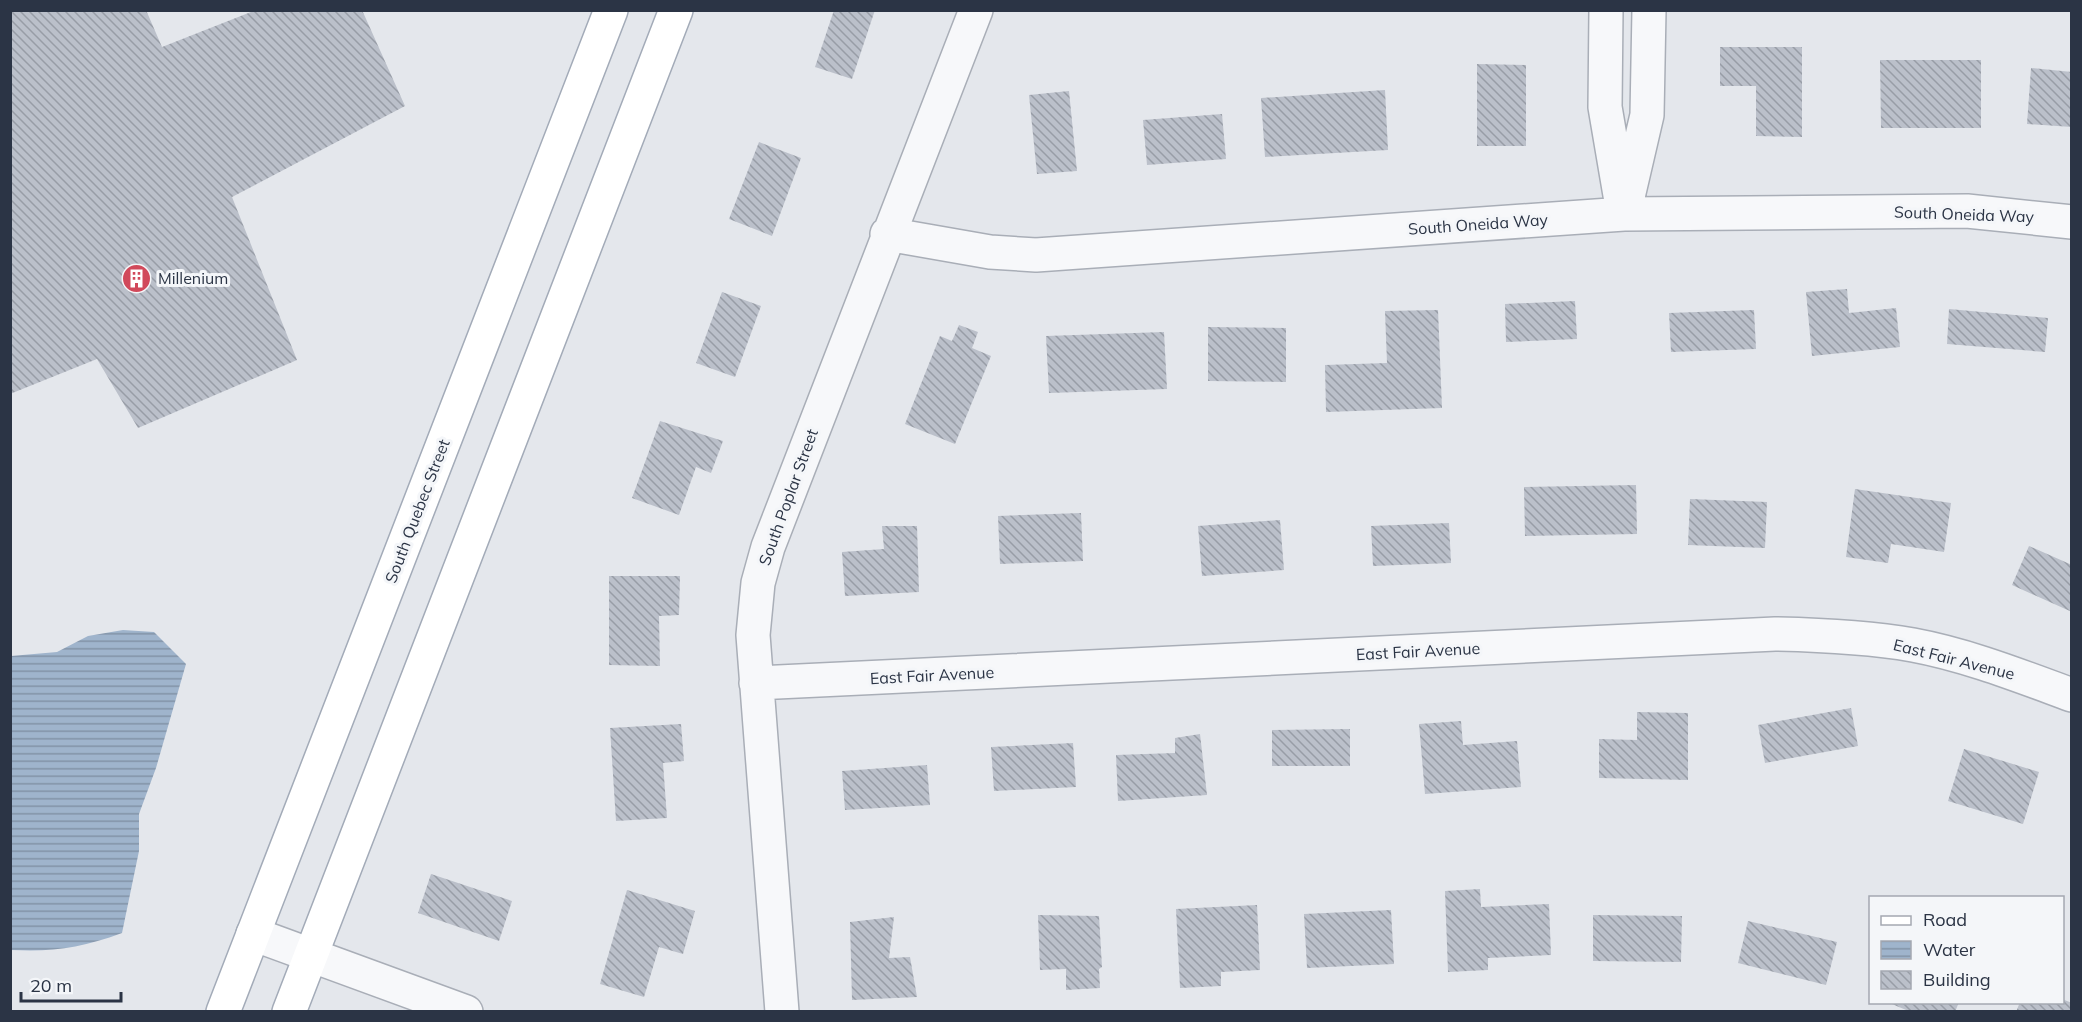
<svg xmlns="http://www.w3.org/2000/svg" width="2082" height="1022" font-family="Mulish,sans-serif">
<defs>
<pattern id="water-rules" width="6" height="5" patternUnits="userSpaceOnUse" patternTransform="scale(1.5)"><rect width="6" height="5" fill="#9fb4cc"/><path d="M0 2.5h6" fill="none" stroke="#8293a7"/></pattern>
<pattern id="building-back-hatch" width="6" height="6" patternUnits="userSpaceOnUse" patternTransform="scale(1.5)"><rect width="6" height="6" fill="#bbc0ca"/><path d="M-1 5l2 2M0 0l6 6M5-1l2 2" fill="none" stroke="#989da6"/></pattern>
</defs>
<rect width="100%" height="100%" fill="#e4e7ec"/>
<path fill="url(#water-rules)" d="M123,630L154,632L186,664L156,768L139,814V851L122,933C81,948 54,952 11,950V656L57,652L88,636Z"/>
<path fill="url(#building-back-hatch)" d="M10,10H146L162,47L256,10H362L405,106L232,197L297,360L138,428L97,359L10,394Z
M834,10H875L852,79L815,67Z
M1720,47H1802V137L1756,136V86H1720Z
M1880,60H1981V128H1881Z
M1477,64L1526,65V146H1477Z
M2031,68L2072,72V127L2027,124Z
M1385,90L1388,150L1265,157L1261,98Z
M1069,91L1077,171L1037,174L1029,95Z
M1222,114L1226,159L1147,165L1143,120Z
M759,142L801,158L772,236L729,219Z
M1847,289L1849,313L1896,308L1900,347L1812,356L1806,292Z
M722,292L761,306L735,377L696,363Z
M1575,301L1577,339L1506,342L1505,304Z
M1949,309L2048,318L2045,352L1947,344Z
M1438,310L1442,408L1326,412L1325,365L1387,363L1385,311Z
M1754,310L1756,349L1671,352L1669,313Z
M959,325L978,332L972,348L991,356L955,444L905,424L940,336L952,341Z
M1208,327L1286,328V382L1208,381Z
M1164,332L1167,389L1049,393L1046,336Z
M660,421L723,441L711,473L696,467L679,515L632,498Z
M1636,485L1637,534L1525,536L1524,487Z
M1855,489L1951,503L1944,552L1891,544L1888,563L1846,557Z
M1690,499L1767,502L1765,548L1688,545Z
M1081,513L1083,561L1000,564L998,516Z
M1280,520L1284,570L1202,576L1198,526Z
M1449,523L1451,563L1373,566L1371,526Z
M882,526H917L919,592L845,596L842,552L884,549Z
M2029,546L2072,565V612L2012,585Z
M609,576H680L679,615L659,616L660,666L609,665Z
M1851,708L1858,746L1765,763L1758,725Z
M1637,712L1688,713V780L1599,778V739L1637,740Z
M1461,721L1463,745L1517,741L1521,787L1425,794L1419,724Z
M681,724L684,761L663,763L667,818L616,821L610,728Z
M1350,729V766H1272V730Z
M1200,734L1207,795L1118,801L1116,755L1175,753V738Z
M1073,743L1076,787L994,791L991,747Z
M1964,749L2039,772L2023,824L1948,801Z
M927,765L930,805L845,810L842,771Z
M431,874L512,901L499,941L418,913Z
M1480,889L1481,907L1549,904L1551,955L1488,958V970L1448,972L1445,891Z
M627,890L695,911L683,954L659,947L644,997L600,984Z
M1257,905L1260,970L1221,972V986L1180,988L1176,909Z
M1391,910L1394,964L1307,968L1304,914Z
M1038,915L1099,916L1102,967L1099,969L1100,988L1066,990V969L1040,970Z
M1593,915L1682,916L1681,962L1593,961Z
M894,917L889,958L910,957L917,997L852,1000L850,922Z
M1748,921L1837,942L1826,985L1738,963Z
M2062,999L2072,1003V1012H2016L2020,1002H2062Z
M1887,1002H1959L1955,1012H1911Z"/>
<g fill="none" stroke-linecap="round" stroke-linejoin="round">
<defs>
<path id="minor" d="M1606,10L1605,107L1621,201
M1624,214L1647,115L1649,10
M887,234L990,252L1036,255L1624,214L1967,211L2072,222
M756,683L1775,634C1821,635 1867,637 1913,645C1967,655 2020,676 2072,695
M253,934L466,1012
M782,1012L753,635L758,583L768,547L976,10"/>
<path id="major" d="M223,1012L611,10
M289,1012L676,10"/>
</defs>
<use href="#minor" stroke="#a9aeb7" stroke-width="36"/>
<use href="#major" stroke="#a3abb8" stroke-width="36"/>
<use href="#minor" stroke="#f7f8fa" stroke-width="33"/>
<use href="#major" stroke="#fff" stroke-width="33"/>
</g>
<defs>
<symbol id="building-disc" viewBox="-11 -11 22 22"><circle r="9.5" fill="#d1495b" stroke="#f4f6f9"/><path d="M-4-6H4V6H1V3H-1V6H-4ZM-2.5-4.3h1.7v1.8h-1.7ZM.8-4.3h1.7v1.8H.8ZM-2.5-1h1.7V.8h-1.7ZM.8-1h1.7V.8H.8Z" fill="#fff"/></symbol>
</defs>
<g fill-rule="evenodd">
<use href="#building-disc" x="120" y="262" width="33" height="33"/>
</g>
<g text-anchor="middle" stroke-width="6" stroke-linejoin="round" paint-order="stroke">
<g font-size="16" fill="#2b3445" stroke="#f4f6f9">
<text transform="translate(1964 214) rotate(2)" y="6">South Oneida Way</text>
<text transform="translate(1478 224) rotate(-4)" y="6">South Oneida Way</text>
<text transform="translate(788 497) rotate(-70)" y="6">South Poplar Street</text>
<text transform="translate(417 511) rotate(-69)" y="6">South Quebec Street</text>
<text transform="translate(1418 651) rotate(-3)" y="6">East Fair Avenue</text>
<text transform="translate(1954 659) rotate(14)" y="6">East Fair Avenue</text>
<text transform="translate(932 675) rotate(-3)" y="6">East Fair Avenue</text>
</g>
<g font-size="16" fill="#2b3445" stroke="#f4f6f9" text-anchor="start">
<text x="158" y="284">Millenium</text>
</g>
</g>
<rect width="2082" height="1022" fill="none" stroke="#2b3445" stroke-width="24"/>
<rect x="1869" y="896" width="195" height="108" fill="#f4f6f9" stroke="#a4a8b1" stroke-width="1.5"/>
<rect x="1881" y="916" width="30" height="9" fill="#ffffff" stroke="#a4a8b1" stroke-width="1.5"/>
<text x="1923" y="926" font-size="18" fill="#2b3445">Road</text>
<rect x="1881" y="941" width="30" height="18" fill="url(#water-rules)" stroke="#a4a8b1" stroke-width="1.5"/>
<text x="1923" y="956" font-size="18" fill="#2b3445">Water</text>
<rect x="1881" y="971" width="30" height="18" fill="url(#building-back-hatch)" stroke="#a4a8b1" stroke-width="1.5"/>
<text x="1923" y="986" font-size="18" fill="#2b3445">Building</text>
<path d="M21 992v9h100v-9" fill="none" stroke="#2b3445" stroke-width="3"/>
<text x="30" y="992" font-size="18" fill="#2b3445" stroke="#f4f6f9" stroke-width="4.5" paint-order="stroke">20 m</text>
</svg>
